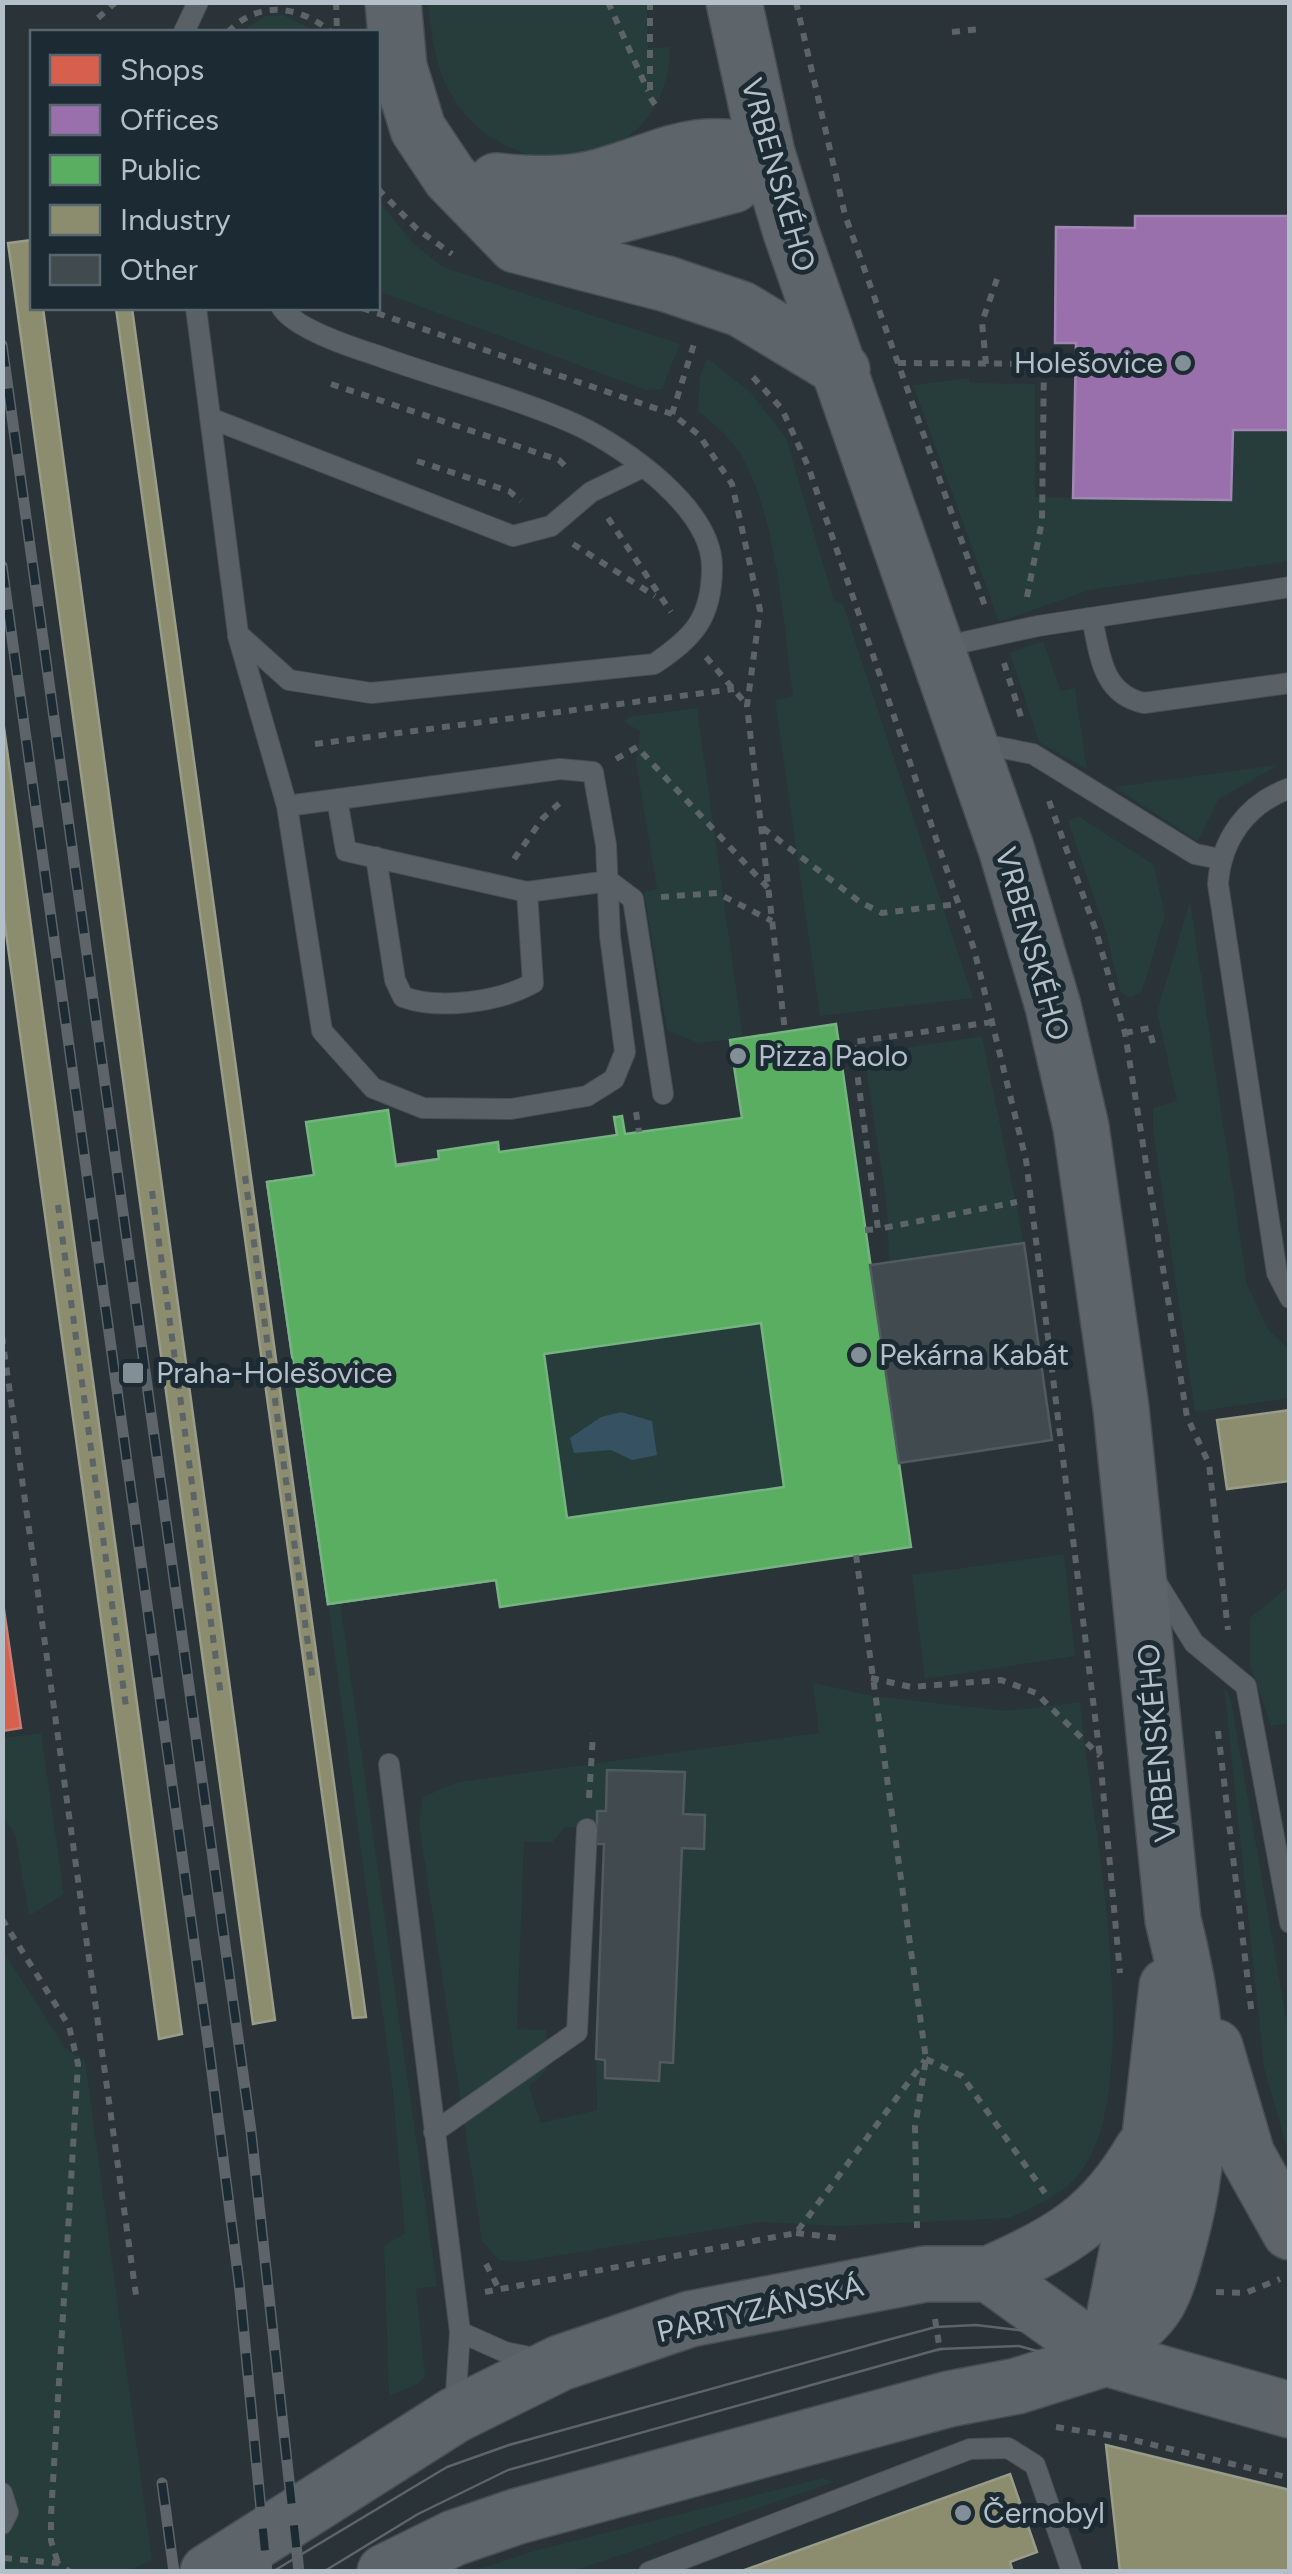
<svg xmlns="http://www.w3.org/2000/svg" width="1292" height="2574" font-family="Figtree,sans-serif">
<rect width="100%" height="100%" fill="#293338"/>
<path fill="#263d3b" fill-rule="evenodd" d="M428,3H647L648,48L670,47C669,175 508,197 449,91C435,66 431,32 428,3Z
M283,15L318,32H240L266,16Z
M378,200L413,243L443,267L680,344L662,389L646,390L378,291Z
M707,358L751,393L786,438L834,601L843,604L973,998L820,1016L775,700L793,696C784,627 776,514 741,455C730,437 714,424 698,411L700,376Z
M969,378L970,383L1035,384V497L1230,500L1233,430L1289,431V561L1090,590L999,622L913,385Z
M1043,641L1061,691L1075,688L1087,769L1039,742L1010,653Z
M697,708L743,1038L698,1043L667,1030L644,892L657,889L636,763L640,731L624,722L629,717Z
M1278,765L1218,800L1198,841L1114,787Z
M1078,816L1154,865L1165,916L1142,991L1130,998L1120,991L1107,935L1068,821Z
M1190,901L1247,1284L1268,1329L1290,1350L1289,1398L1195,1412L1153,1130V1108L1177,1101L1157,1012Z
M982,1036L1024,1243L889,1263L887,1206L864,1055Z
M761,1323L784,1487L567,1518L544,1354Z
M1064,1554L1075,1656L925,1679L912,1575Z
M1289,1586V1723L1271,1726L1250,1665V1618Z
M340,1602L437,2286L416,2289L425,2375L418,2384L389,2396L384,2246L405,2233L392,2083L328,1604Z
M813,1683L873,1696L1007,1711L1080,1702C1089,1810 1153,2098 1074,2180C1057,2197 1029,2210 1008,2218L838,2226L760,2222L519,2262L499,2260L482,2241L419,1824L423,1797L458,1782L819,1733ZM608,1770L684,1772L683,1814L703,1849L682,1848L673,2062H660L658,2081L605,2078V2060L596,2059L597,2110L541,2123L529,2086L547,2070L546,2030L517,2029L524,1842H553L564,1827H597V1811H606Z
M1224,1686L1231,1700L1289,2035V2155L1264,2068Z
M41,1733L64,1894L29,1916L15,1834L3,1816V1738Z
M2,1949L66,2049L85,2060L152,2560L129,2571H3Z
M823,2478L834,2482L574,2571H473L534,2551Z"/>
<path fill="#365161" d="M621,1412L652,1421L657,1455L632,1460L611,1450L574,1453L570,1438L601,1417Z"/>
<path fill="#d6604d" stroke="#cc7d72" stroke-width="2.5" d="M2,1596L21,1728L2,1731Z"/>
<path fill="#9970ab" stroke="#a188b4" stroke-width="2.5" d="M1135,216H1290V430H1233L1231,500L1073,498L1076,343H1055L1056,227L1135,228Z
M439,1159L496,1580L328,1604L267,1182Z"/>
<path fill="#5aae61" stroke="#75b380" stroke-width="2.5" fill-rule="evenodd" d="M836,1024L911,1547L500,1607L496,1580L328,1604L267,1182L314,1175L306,1122L388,1110L396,1166L439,1159L438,1151L498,1142L499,1152L617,1135L614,1117H617L622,1116L625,1134L742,1118L730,1040ZM761,1323L784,1487L567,1518L544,1354Z"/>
<path fill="#8c8c6e" stroke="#989c89" stroke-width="2.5" d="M32,240V308H43L275,2020L253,2024L8,243Z
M116,308H132L366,2017L353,2018Z
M2,713L182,2034L159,2039L2,904Z
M1290,1410V1481L1227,1489L1217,1420Z
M1106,2445L1290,2490V2572H1120Z
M1010,2474L1037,2552L1010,2562L1013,2572H739Z"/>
<path fill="#414a4e" stroke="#515a5f" stroke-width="2.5" d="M1024,1243L1052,1440L899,1463L870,1265Z
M607,1770L685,1772L683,1814L705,1815L704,1849L682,1848L673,2063L660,2062L659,2081L605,2078V2060L596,2059L604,1844H596L597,1827V1811H606Z"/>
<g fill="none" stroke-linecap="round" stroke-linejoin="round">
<defs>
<path id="lane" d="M184,32L198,2
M196,308L238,634L289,680L371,693L654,664C694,637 712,618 712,567C712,509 626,448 577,425C518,398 438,378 376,355C351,347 296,329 282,308
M210,418L513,536L551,526L591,492L643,467
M1092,618C1100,655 1102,694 1144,703L1290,683
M238,636L287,806L322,1031L373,1088L423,1108L511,1109L587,1096L614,1079L625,1052L610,936L606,845L593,772L560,769L287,806
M937,648L1038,626L1290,587
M977,743L1033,754L1195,854L1220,859
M1290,788C1246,804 1221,840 1218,884L1277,1273L1290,1298
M337,799L346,851L527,892L609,881L633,899L663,1094
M376,857L395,980L403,997C440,1010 499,1002 533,983L527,892
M1155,1580L1194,1643L1246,1686L1290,1923
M389,1764L460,2332L455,2408
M434,2132L577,2032L587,1829
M460,2332L505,2352L544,2360
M2,2493L8,2512L2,2524
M649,2572L970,2449L1008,2448L1035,2465L1072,2572"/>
<path id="secondary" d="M393,2L399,67L418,129L450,177L516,245L667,284L741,309L842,370
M734,2L767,153L791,232L1006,848L1053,1006L1081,1127L1121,1408L1173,1920C1200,2026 1209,2131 1180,2237C1174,2259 1169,2282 1158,2302C1145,2324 1122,2337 1106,2358
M496,181C531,184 565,186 599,177C671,157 687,136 767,153
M491,200L530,216L583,221L612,217L733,185L767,153
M1215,2047L1247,2155L1290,2232
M989,2274C1060,2243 1102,2219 1142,2150
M1106,2358L1150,2136L1167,1986
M208,2572L455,2415L560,2363L690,2319L925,2274H989L1106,2358L1290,2410
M385,2572L454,2538L518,2516L949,2399L1017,2386L1106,2358"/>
</defs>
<use href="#lane" stroke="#474e53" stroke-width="22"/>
<use href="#secondary" stroke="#474e53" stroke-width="58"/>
<path stroke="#5c6468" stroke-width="6" stroke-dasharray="8 8" stroke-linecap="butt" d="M336,2L337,32
M608,2L648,91
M650,2V97L658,109
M796,2L845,215L986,609
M98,18L116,2
M228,32C258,0 299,5 331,32
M952,32L980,29
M378,189L417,229L452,254
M362,308L672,414L699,435L732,484L760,610L747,706L785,1031
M898,363L1072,364
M986,364L982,322L997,279
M753,377L782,409L808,466L974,949L1026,1160L1100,1757L1120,1973
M331,384L559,460L569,470
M672,414L694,344
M417,461L509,491L521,501
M608,518L671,612
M573,544L655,596
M1027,597L1042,521L1044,364
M706,657L747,705
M1004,663L1023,723
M315,744L734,689
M616,759L637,747L769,889
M1049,801L1096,931L1125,1033L1187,1417L1209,1464L1228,1630
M763,828L860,902L882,913L958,904
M514,859L543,818L563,800
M661,897L717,893L772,921
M992,1022L853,1042L878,1229L1017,1202
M1125,1033L1149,1028L1154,1047
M838,1044L853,1042
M636,1112L639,1132
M245,1176L313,1682
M152,1191L221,1696
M58,1205L126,1707
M865,1230L878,1229
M2,1336L137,2302
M856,1555L926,2059L915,2127L917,2228
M871,1678L911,1687L1001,1680L1036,1693L1100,1756
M1218,1731L1252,2016
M589,1798L593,1734
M2,1919L69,2026L78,2064L51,2515V2541L58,2563
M926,2059L962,2076L1045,2193
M796,2233L839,2238
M486,2264L499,2289
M485,2292L796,2233L925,2060
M1216,2292L1245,2293L1280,2279
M935,2319L940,2351
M1056,2427L1121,2437L1290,2478
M4,2558L58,2563L70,2572"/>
<use href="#lane" stroke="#596166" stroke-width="20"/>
<use href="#secondary" stroke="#5e656a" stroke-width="55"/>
<path stroke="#5d646a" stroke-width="2.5" d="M272,2572L447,2467L509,2445L891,2339L936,2327L976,2325L1077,2337L1290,2400
M323,2572L418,2514L508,2470L940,2349L1019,2346L1290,2421"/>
<defs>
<path id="rail" d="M2,345L251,2131L299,2572
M2,566L209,2049L239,2282L267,2572
M162,2483L174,2572"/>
</defs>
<use href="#rail" stroke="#5d646a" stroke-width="11"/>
<use href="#rail" stroke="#1c2a33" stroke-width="8" stroke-dasharray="22" stroke-linecap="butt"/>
</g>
<g fill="#838f96" stroke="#1c2a33" stroke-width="4">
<circle cx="1183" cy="363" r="10"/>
<circle cx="738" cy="1056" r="10"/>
<circle cx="859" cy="1355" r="10"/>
<rect x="121" y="1361" width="24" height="24" rx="5"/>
<circle cx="963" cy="2513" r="10"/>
</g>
<g text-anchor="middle" stroke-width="10" stroke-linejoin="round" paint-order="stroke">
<g font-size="30" fill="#b3c0c9" stroke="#1c2a33">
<text transform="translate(778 175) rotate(74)" y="10">VRBENSKÉHO</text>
<text transform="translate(1032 944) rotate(74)" y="10">VRBENSKÉHO</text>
<text transform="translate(1157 1743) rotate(-95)" y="10">VRBENSKÉHO</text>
<text transform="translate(760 2309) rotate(-13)" y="10">PARTYZÁNSKÁ</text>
</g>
<g font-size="30" fill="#b3c0c9" stroke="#1c2a33" text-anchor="start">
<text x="1163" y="373" text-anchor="end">Holešovice</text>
<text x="758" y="1066">Pizza Paolo</text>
<text x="879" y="1365">Pekárna Kabát</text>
<text x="156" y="1383">Praha-Holešovice</text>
<text x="983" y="2523">Černobyl</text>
</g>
</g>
<rect width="1292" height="2574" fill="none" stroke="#b3c0c9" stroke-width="10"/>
<rect x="30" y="30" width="350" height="280" fill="#1c2a33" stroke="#58666f" stroke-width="2.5"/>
<rect x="50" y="55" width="50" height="30" fill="#d6604d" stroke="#58666f" stroke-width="2.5"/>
<text x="120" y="80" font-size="30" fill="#b3c0c9">Shops</text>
<rect x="50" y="105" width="50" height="30" fill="#9970ab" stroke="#58666f" stroke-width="2.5"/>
<text x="120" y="130" font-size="30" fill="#b3c0c9">Offices</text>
<rect x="50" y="155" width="50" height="30" fill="#5aae61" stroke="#58666f" stroke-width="2.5"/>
<text x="120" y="180" font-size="30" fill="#b3c0c9">Public</text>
<rect x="50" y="205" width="50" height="30" fill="#8c8c6e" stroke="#58666f" stroke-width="2.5"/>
<text x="120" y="230" font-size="30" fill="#b3c0c9">Industry</text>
<rect x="50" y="255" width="50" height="30" fill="#414a4e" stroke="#58666f" stroke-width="2.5"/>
<text x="120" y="280" font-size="30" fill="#b3c0c9">Other</text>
</svg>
